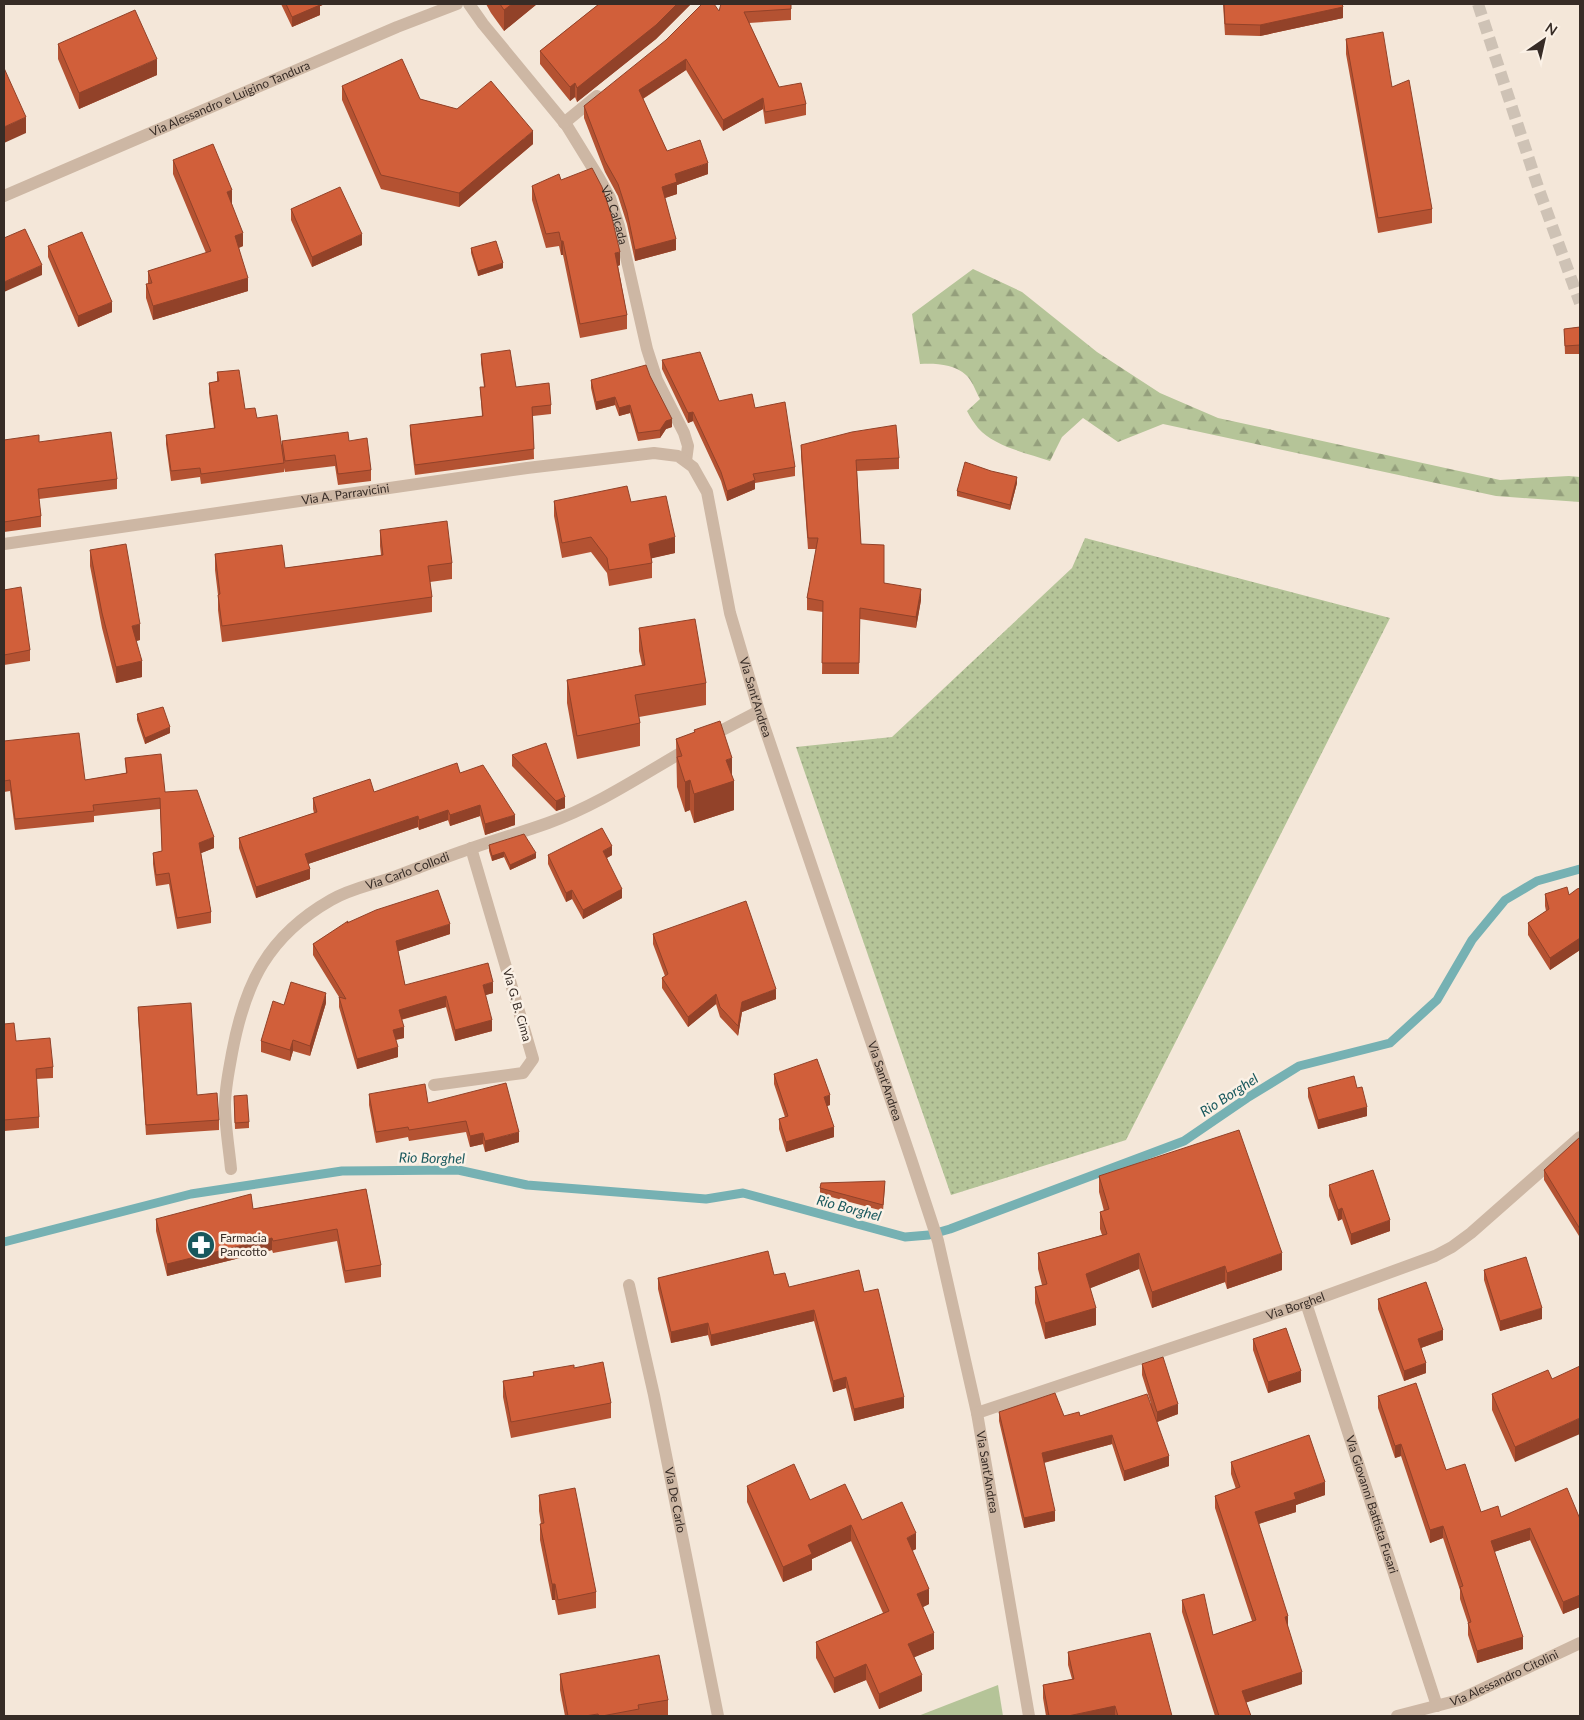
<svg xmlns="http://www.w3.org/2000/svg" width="1584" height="1720" font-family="Lato,sans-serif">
<defs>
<pattern id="grass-dots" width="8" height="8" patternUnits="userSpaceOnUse" patternTransform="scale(1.25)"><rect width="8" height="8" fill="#b5c498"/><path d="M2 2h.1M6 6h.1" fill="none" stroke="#949f7c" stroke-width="1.8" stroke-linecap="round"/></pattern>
<pattern id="forest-firs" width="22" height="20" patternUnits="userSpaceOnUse" patternTransform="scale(1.25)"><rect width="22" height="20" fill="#b5c498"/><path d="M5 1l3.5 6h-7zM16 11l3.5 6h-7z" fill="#949f7c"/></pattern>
</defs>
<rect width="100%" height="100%" fill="#f4e7d9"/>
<path fill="url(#grass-dots)" d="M1085,538L1390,618L1126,1140L951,1195L796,747L892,737L1072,568Z"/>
<path fill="url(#forest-firs)" d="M973,269L1022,292L1097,352L1160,393L1218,418L1500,480L1569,476L1580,477V502L1496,496L1163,424L1118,442L1083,418L1062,437L1050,461C1027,453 995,447 978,428C974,423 970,417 967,411L980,399C976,392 972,380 966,375C955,364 934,363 920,364L912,314Z"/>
<path fill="#b5c498" d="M998,1685L1003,1716H918Z"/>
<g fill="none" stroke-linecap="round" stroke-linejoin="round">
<path stroke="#76b1b3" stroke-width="9" d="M4,1242L191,1194L342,1171L458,1170L527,1185L706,1199L743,1193L905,1237L929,1235L950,1229L1184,1141L1247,1098L1299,1066L1390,1043L1437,1000L1472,940L1505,900L1537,881L1580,869"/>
<path stroke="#cec2b5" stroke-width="12" stroke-dasharray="12 6" stroke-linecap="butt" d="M1478,4L1539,190L1580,303"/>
<g stroke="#cdb7a4" stroke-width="12">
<path id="s1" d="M469,4L483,24L567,126L599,178L610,198L619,226L647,349L657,380L684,433L688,446L686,461"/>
<path d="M564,123L597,96"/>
<path id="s2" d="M4,196L397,27L457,4"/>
<path id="s3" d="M4,544L527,468L654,453L678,456L693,467L707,492L730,613L759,711L911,1159L938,1241L977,1413L1029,1716"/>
<path d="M709,737L759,711"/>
<path d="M434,1085L523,1073L533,1059L471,848"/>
<path id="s4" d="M231,1169C229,1148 225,1126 225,1105C225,1088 229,1070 232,1053C245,983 268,936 331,900C350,889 371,885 391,878C418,868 445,857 472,848C498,839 523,832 548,823C599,805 645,773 691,747"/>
<path id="s5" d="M629,1285L654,1395L718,1716"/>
<path id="s6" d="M1306,1303L1437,1706"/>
<path id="s7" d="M977,1413L1306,1303L1435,1256L1452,1247L1471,1233L1580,1137"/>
<path id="s8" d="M1397,1716L1459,1700L1580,1643"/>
</g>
</g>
<path fill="#b45232" d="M281,4H325L320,6V15L292,27Z
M486,4H537L504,31L491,13Z
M599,4H691L656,39L577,102L575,97L570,101L540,64V51Z
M791,4V20L749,23L779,87L806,104V115L765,124L763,109L723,131L686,70L643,99L667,151L708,174L677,185V194L665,198L676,250L635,261L627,224L618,196L605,172L584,118V106L719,11Z
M1223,4H1342L1343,18L1260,36L1225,35Z
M1346,39L1392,87L1432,209V223L1378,233L1346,54Z
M58,44L157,75L79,109L58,59Z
M342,86L420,99L457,109L533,144L459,207L381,189L342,100Z
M173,160L232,204L243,246L239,248L248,291L153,320L146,298V284H148V271L206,253L173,174Z
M561,180L620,265L618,266L627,315V329L580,338L563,255H561L559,246L546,248L532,200V186Z
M291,209L362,245L312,267L291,220Z
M48,246L112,312L78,327L48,257Z
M471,248L503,268L478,276L471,253Z
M1580,327V354H1565L1564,329Z
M481,354L516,387L551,405V414L533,416L534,459L415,475L410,434V425L482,416L480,387H484L481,363Z
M662,360L719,401L755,408L795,467V476L755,483V489L727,501L721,481L693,421L688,423L662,369Z
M217,372L245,409L257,418L282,448V441H349L371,470V481L338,485L335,466L285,472L284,468V472L201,484L200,477L171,481L166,444V435L214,428L209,393V383L217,382Z
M650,376L672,427L666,429L660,438L638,441L630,413L619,416L615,405L596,410L591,388V380Z
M4,440L39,442L117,479V489L39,499L41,516V527L4,532Z
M801,445L899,458V469L857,471L861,544L884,583L921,600L916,628L860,619L859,674H822L823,612L807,610V598L816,549H808L801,456Z
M1017,483L1010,510L957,496V491Z
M554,501L631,502L675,553L651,558L652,563V578L609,586L607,573L591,552L562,558L554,516Z
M380,530L452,563V579L430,582L432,597V612L222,642L218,610V595L215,570V554L285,568L381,555L380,546Z
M90,550L140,640L136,641L142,677L116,683L102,628L90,566Z
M4,590L30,650V661L4,665Z
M639,628L706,683V705L639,717L640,723V746L577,759L567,703V680L642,665L639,651Z
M137,714L170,733L145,744L137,720Z
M694,730L732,776L734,810L694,823L690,810L685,812L677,787L676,739L694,733Z
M4,741L85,780L126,773L125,758L165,792L214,848L201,853L211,912V923L177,929L169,884L156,886L153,864V853L162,851L160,809L94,816V822L15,830L10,791L4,792Z
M512,755L565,808L556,811L512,766Z
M460,773L515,825L485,835L480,816L450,826L448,820L419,830L418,827L308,864L310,879L256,898L239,848V838L314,813L313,809V798L374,792Z
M489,845L536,858L510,870L504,857L492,861L489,851Z
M548,855H612L607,858L622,898L583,919L572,899L566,902L548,864Z
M1580,888V950L1550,970L1528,935V923L1546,911L1545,906V894L1569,895Z
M348,922L450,934L398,951L405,985L493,993L485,995L492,1031L455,1041L446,1007L401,1020L404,1038L396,1040L398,1057L357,1069L339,1007V997L313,955V944Z
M653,934L776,999L742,1012L738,1036L720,1017L716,1004L688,1027L662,988V978L665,976L653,944Z
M326,1003L310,1056L293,1051L290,1061L261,1052V1041Z
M138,1007L197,1095L219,1120V1130L146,1135L138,1017Z
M4,1024L16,1041L53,1067V1078L36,1079L39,1117V1128L4,1131Z
M774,1074L830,1105L827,1106L834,1137L786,1152L779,1129V1119L785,1117L774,1084Z
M1308,1088H1357L1367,1116L1318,1129L1308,1097Z
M369,1094L428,1103L519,1142L485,1152L483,1144L470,1147L466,1132L409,1141L408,1137L376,1143L369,1105Z
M234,1102L249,1122V1128L235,1129Z
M1580,1137V1247L1579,1244V1236L1544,1180V1170Z
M1099,1176L1282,1270L1227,1289L1225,1282L1152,1308L1139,1269L1090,1288L1096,1325L1045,1339L1035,1303V1287L1042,1285L1038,1269V1253L1102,1235L1100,1229V1212L1104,1211L1099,1192Z
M1329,1185L1390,1231L1351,1245L1342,1219L1338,1221L1329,1196Z
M885,1186L883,1211L820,1194V1188Z
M366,1189L381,1265V1277L345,1283L337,1241L273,1253L272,1250L167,1276L156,1231V1219L253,1209Z
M1484,1270L1542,1319L1500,1331L1484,1280Z
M774,1275L789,1287L864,1292L904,1408L854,1421L846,1388L833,1392L814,1321L711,1346L708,1335L671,1343L658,1289V1278Z
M1378,1299L1443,1340L1421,1348L1426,1373L1404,1381L1378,1309Z
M1253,1339L1301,1382L1268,1393L1253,1350Z
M1142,1364L1178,1414L1157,1422L1169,1466L1124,1481L1112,1444L1044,1463L1055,1521L1024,1528L999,1421V1412L1064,1416H1080L1151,1404L1142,1375Z
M574,1368L611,1403V1418L511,1438L503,1397V1381L533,1376V1372Z
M1552,1379L1515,1462L1492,1410V1394Z
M1378,1396L1446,1470L1481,1512L1501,1517L1580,1519V1607L1563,1614L1530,1540L1494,1552L1523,1649L1477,1663L1468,1635V1623L1460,1599V1590L1443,1538L1430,1543L1401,1456L1395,1458L1378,1408Z
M1231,1462L1325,1495L1296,1505V1512L1259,1524L1288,1628L1302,1684L1246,1702L1251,1716H1215L1182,1612V1600L1213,1635L1252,1621L1215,1508V1496L1236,1489L1231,1474Z
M747,1486L810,1500L862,1520L916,1549L912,1551L929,1604L923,1607L934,1649L914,1657L922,1691L879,1709L866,1680L834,1693L816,1658V1642L883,1613L851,1541L812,1559V1570L783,1582L747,1502Z
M539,1495L596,1592V1608L558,1615L555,1600H552L540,1540V1524H541L539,1511Z
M1068,1652L1172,1716H1046L1043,1698V1685L1072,1679L1068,1665Z
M560,1674L668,1700V1715L664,1716H565L560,1690Z"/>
<path fill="#924229" d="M317,4H325L320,6V15L292,27V17Z
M512,4H537L504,31V10Z
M677,4H691L656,39L577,102V88Z
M1343,7V18L1260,36V25Z
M157,59V75L79,109V93Z
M686,59V70L639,101V90Z
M575,83V97L570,101V87Z
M763,98V109L723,131V120Z
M26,117V133L4,143V127Z
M533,131V144L459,207V193Z
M708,163V174L677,185V194L662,199V187L675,174Z
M232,190V204L227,206V192Z
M243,233V246L235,249V236Z
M362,234V245L312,267V257Z
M676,239V250L635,261V250Z
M561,241H563V255H561Z
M620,252V265L615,267V253Z
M503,263V268L478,276V271Z
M42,265V275L4,292V282Z
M248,278V291L153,320V306Z
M112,302V312L78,327V316Z
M615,397V405L596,410V402Z
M630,405V413L619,416V408Z
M693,412V421L688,423V413Z
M672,419V427L666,429L660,438V430L666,421Z
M1017,477V483L1010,510V505Z
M755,480V489L727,501V491Z
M675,537V553L649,559V544Z
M921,589V600L916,628V617Z
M140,624V640L132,642V626Z
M142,661V677L116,683V667Z
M170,727V733L145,744V738Z
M732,758V781H734V810L694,823V794L726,760Z
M690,780V810L685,812V782Z
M565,797V808L556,811V801Z
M480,805V816L450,826V815Z
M448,810V820L419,830V820Z
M515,815V825L485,835V824Z
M418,816V827L305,865V854Z
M214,837V848L199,854V843Z
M612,846V855L603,860V851Z
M504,852V857L492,861V856Z
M536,853V858L510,870V865Z
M310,869V879L256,898V887Z
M622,889V898L583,919V910Z
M572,890V899L566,902V893Z
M450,924V934L396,952V941Z
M1580,938V950L1550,970V958Z
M493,982V993L483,996V985Z
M776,989V999L742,1012L738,1036V1026L742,1002Z
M326,993V1003L310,1056V1046Z
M716,994V1004L688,1027V1017Z
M446,996V1007L399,1020V1010Z
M492,1020V1031L455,1041V1030Z
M404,1027V1038L393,1040V1030Z
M293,1040V1051L290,1061V1050Z
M398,1047V1057L357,1069V1059Z
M830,1095V1105L824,1107V1097Z
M1367,1107V1116L1318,1129V1120Z
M834,1127V1137L786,1152V1142Z
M519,1132V1142L485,1152V1141Z
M483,1133V1144L470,1147V1136Z
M1342,1208V1219L1338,1221V1210Z
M1390,1220V1231L1351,1245V1234Z
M272,1238V1250L167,1276V1264Z
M1139,1253V1269L1086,1290V1274Z
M1282,1253V1270L1227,1289V1273Z
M1225,1266V1282L1152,1308V1292Z
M1096,1308V1325L1045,1339V1323Z
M1542,1308V1319L1500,1331V1321Z
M814,1310V1321L711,1346V1335Z
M708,1323V1335L671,1343V1332Z
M1443,1330V1340L1418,1349V1339Z
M1426,1363V1373L1404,1381V1371Z
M1301,1371V1382L1268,1393V1382Z
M846,1377V1388L833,1392V1381Z
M904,1397V1408L854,1421V1409Z
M1178,1404V1414L1157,1422V1412Z
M1580,1418V1434L1515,1462V1447Z
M1112,1435V1444L1042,1463V1453Z
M1401,1444V1456L1395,1458V1446Z
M1169,1456V1466L1124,1481V1471Z
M1325,1482V1495L1296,1505V1512L1255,1525V1512L1294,1493Z
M1055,1511V1521L1024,1528V1518Z
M851,1525V1541L812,1559V1570L783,1582V1567L808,1545Z
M1443,1526V1538L1430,1543V1530Z
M1530,1528V1540L1491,1553V1541Z
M916,1533V1549L907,1553V1538Z
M552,1584H555V1600H552Z
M929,1589V1604L917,1610V1594Z
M1580,1595V1607L1563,1614V1602Z
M1288,1616V1629L1285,1617Z
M934,1633V1649L908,1660V1644Z
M1523,1637V1649L1477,1663V1651Z
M866,1664V1680L834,1693V1678Z
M1302,1672V1684L1242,1704V1691Z
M922,1675V1691L879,1709V1694Z
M1115,1706V1716H1068Z"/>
<path fill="#d15f3a" stroke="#924229" d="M286,4H319L320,5L292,17Z
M500,4H512L504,10Z
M599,4H677L656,25L577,88L575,83L570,87L540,51Z
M702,4H714L719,11L721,4H791V9L744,12L779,87L801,83L806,104L765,112L763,98L723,120L686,59L639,90L667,151L700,140L708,163L675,174L677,182L662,187L676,239L635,250L627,212L618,184L605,161L584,106L666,40Z
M1224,4H1342L1343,7L1260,25L1225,24Z
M135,10L157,59L79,93L58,44Z
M1383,32L1392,87L1409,80L1432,209L1378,218L1346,39Z
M402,59L420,99L457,109L491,81L533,131L459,193L381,175L342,86Z
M4,68L26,117L4,127Z
M213,144L232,190L227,192L243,233L235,236L248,278L153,306L146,284L152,283L148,271L211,251L173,160Z
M592,168L602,187L611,214L620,252L615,253L627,315L580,324L563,241H561L559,232L546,234L532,186L559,174L561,180Z
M340,187L362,234L312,257L291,209Z
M25,229L42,265L4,282V238Z
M82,232L112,302L78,316L48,246Z
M496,241L503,263L478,271L471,248Z
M1580,327V345L1565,346L1564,329Z
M510,350L516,387L549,383L551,405L532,407L534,449L415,465L410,425L483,416L480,387H485L481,354Z
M700,352L719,401L752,394L755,408L785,402L795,467L753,474L755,480L727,491L721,472L693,412L688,413L662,360Z
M646,365L650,376L672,419L666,421L660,430L638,433L630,405L619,408L615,397L596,402L591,380Z
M239,370L245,409L255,408L257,418L277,415L284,463L201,474L200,468L171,471L166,435L215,428L209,383L219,381L217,372Z
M896,425L899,458L856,460L861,544L884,545V583L921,589L916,617L860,608L859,663H822L823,601L807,598L818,538H808L801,445L852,432Z
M111,432L117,479L38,489L41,516L4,522V440L39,435V442Z
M348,432L349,441L367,438L371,470L338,474L335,455L285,461L282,441Z
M965,462L991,471L1017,477L1010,505L957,491Z
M627,486L631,502L666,496L675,537L649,544L652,563L609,570L607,558L591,537L562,543L554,501Z
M447,521L452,563L428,566L432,597L222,626L218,595L220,594L215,554L282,545L285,568L383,555L380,530Z
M126,544L140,624L132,626L142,661L116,667L102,613L90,550Z
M21,587L30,650L4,655V590Z
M695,619L706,683L635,695L640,723L577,736L567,680L645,665L639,628Z
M163,707L170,727L145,738L137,714Z
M720,721L732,758L726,760L734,781L694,794L690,780L685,782L677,757L682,756L676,739L695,732L694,730Z
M79,733L85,780L127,773L125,758L161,754L165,792L197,790L214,837L199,843L211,912L177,918L169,873L156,875L153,853L162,851L160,798L93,805L94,811L15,819L10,780L4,781V741Z
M546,743L565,797L556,801L512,755Z
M457,763L460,773L483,765L515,815L485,824L480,805L450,815L448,810L419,820L418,816L305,854L310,869L256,887L239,838L317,812L313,798L370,779L374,792Z
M602,828L612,846L603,851L622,889L583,910L572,890L566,893L548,855Z
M524,834L536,853L510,865L504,852L492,856L489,845Z
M1567,887L1569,895L1577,889L1580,888V938L1550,958L1528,923L1549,909L1545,894Z
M438,890L450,924L396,941L405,985L488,963L493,982L483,985L492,1020L455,1030L446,996L399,1010L404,1027L393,1030L398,1047L357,1059L339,997L346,999L313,944L348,921L347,923L376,910Z
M746,901L776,989L742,1002L738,1026L720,1007L716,994L688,1017L662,978L668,974L653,934Z
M291,982L326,993L310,1046L293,1040L290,1050L261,1041L273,1001L284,1005Z
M191,1003L197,1095L217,1093L219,1120L146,1125L138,1007Z
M14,1023L16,1041L50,1038L53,1067L36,1069L39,1117L4,1120V1024Z
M817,1059L830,1095L824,1097L834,1127L786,1142L779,1119L788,1116L774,1074Z
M1354,1076L1357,1088L1362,1087L1367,1107L1318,1120L1308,1088Z
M506,1083L519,1132L485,1141L483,1133L470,1136L466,1121L409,1130L408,1127L376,1132L369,1094L425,1084L428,1103Z
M247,1095L249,1122L235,1123L234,1096Z
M1239,1130L1282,1253L1227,1273L1225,1266L1152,1292L1139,1253L1086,1274L1096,1308L1045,1323L1035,1287L1047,1284L1038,1253L1107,1234L1100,1212L1109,1209L1099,1176Z
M1580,1137V1229L1544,1170Z
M1373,1170L1390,1220L1351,1234L1342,1208L1338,1210L1329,1185Z
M885,1181L883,1205L820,1188L821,1183Z
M366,1189L381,1265L345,1271L337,1229L273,1241L272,1238L167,1264L156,1219L251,1194L253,1209Z
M768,1251L774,1275L785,1273L789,1287L859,1270L864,1292L878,1289L904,1397L854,1409L846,1377L833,1381L814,1310L711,1335L708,1323L671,1332L658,1278Z
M1526,1257L1542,1308L1500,1321L1484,1270Z
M1426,1282L1443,1330L1418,1339L1426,1363L1404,1371L1378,1299Z
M1286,1328L1301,1371L1268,1382L1253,1339Z
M1163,1357L1178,1404L1157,1412L1142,1364Z
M603,1362L611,1403L511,1422L503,1381L534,1376L533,1372L574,1365V1368Z
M1580,1366V1418L1515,1447L1492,1394L1548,1370L1552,1379Z
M1416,1383L1446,1470L1465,1464L1481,1512L1498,1506L1501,1517L1567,1488L1580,1519V1595L1563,1602L1530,1528L1491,1541L1523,1637L1477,1651L1468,1623L1471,1622L1460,1587L1463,1586L1443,1526L1430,1530L1401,1444L1395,1446L1378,1396Z
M1055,1393L1064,1416L1079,1412L1080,1416L1147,1394L1169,1456L1124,1471L1112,1435L1042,1453L1055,1511L1024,1518L999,1412Z
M1309,1435L1325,1482L1294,1493L1296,1499L1255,1512L1288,1616L1285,1617L1302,1672L1242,1691L1251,1716H1219L1182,1600L1204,1594L1213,1635L1256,1620L1215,1496L1240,1487L1231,1462Z
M794,1464L810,1500L845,1484L862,1520L902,1502L916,1533L907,1538L929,1589L917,1594L934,1633L908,1644L922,1675L879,1694L866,1664L834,1678L816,1642L889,1611L851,1525L808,1545L812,1554L783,1567L747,1486Z
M575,1488L596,1592L558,1600L555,1584H552L540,1524L544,1523L539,1495Z
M1150,1633L1172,1716H1118L1115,1706L1068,1716H1049L1043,1685L1074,1679L1068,1652Z
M659,1655L668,1700L638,1705L639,1709L602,1716H599L598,1714L585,1716H568L560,1674Z"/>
<defs>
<symbol id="pharmacy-disc" viewBox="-11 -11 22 22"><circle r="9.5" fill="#18585d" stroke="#fbf1e6"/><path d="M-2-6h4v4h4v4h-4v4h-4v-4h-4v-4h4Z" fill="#fff"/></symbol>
</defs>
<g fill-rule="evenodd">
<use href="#pharmacy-disc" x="185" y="1229" width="32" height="32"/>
</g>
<g text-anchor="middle" stroke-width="5" stroke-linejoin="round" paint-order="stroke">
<g font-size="12" fill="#372c26" stroke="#fbf1e6">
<text dy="4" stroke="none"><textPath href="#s2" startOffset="246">Via Alessandro e Luigino Tandura</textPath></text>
<text dy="4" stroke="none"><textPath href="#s1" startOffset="258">Via Calcada</textPath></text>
<text dy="4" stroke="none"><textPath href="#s3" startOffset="345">Via A. Parravicini</textPath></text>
<text dy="4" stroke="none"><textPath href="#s3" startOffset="939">Via Sant'Andrea</textPath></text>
<text dy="4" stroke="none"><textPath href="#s4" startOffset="388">Via Carlo Collodi</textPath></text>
<text transform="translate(517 1005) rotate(74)" y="4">Via G. B. Cima</text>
<text dy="4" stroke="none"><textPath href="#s3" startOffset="1344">Via Sant'Andrea</textPath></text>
<text dy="4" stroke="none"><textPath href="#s7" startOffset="336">Via Borghel</textPath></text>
<text dy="4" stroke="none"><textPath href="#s3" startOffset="1749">Via Sant'Andrea</textPath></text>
<text dy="4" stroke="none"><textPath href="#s5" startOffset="220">Via De Carlo</textPath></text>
<text dy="4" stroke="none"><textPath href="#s6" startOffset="212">Via Giovanni Battista Fusari</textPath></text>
<text dy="4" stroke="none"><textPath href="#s8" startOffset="114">Via Alessandro Citolini</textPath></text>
</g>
<g font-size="12" fill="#372c26" stroke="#fbf1e6" text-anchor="start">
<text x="220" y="1242">Farmacia<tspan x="220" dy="14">Pancotto</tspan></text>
</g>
<g font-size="14" font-style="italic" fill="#18585d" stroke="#fbf1e6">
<text transform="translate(1229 1095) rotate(-33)" y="5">Rio Borghel</text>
<text transform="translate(432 1158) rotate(1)" y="5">Rio Borghel</text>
<text transform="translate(849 1208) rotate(15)" y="5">Rio Borghel</text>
</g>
</g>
<rect width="1584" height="1720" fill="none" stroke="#372c26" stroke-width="10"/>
<g transform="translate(1544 40) rotate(34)" stroke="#fbf1e6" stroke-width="4" paint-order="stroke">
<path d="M0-4L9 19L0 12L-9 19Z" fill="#372c26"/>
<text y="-8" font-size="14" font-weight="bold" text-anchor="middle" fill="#372c26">N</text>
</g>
</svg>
